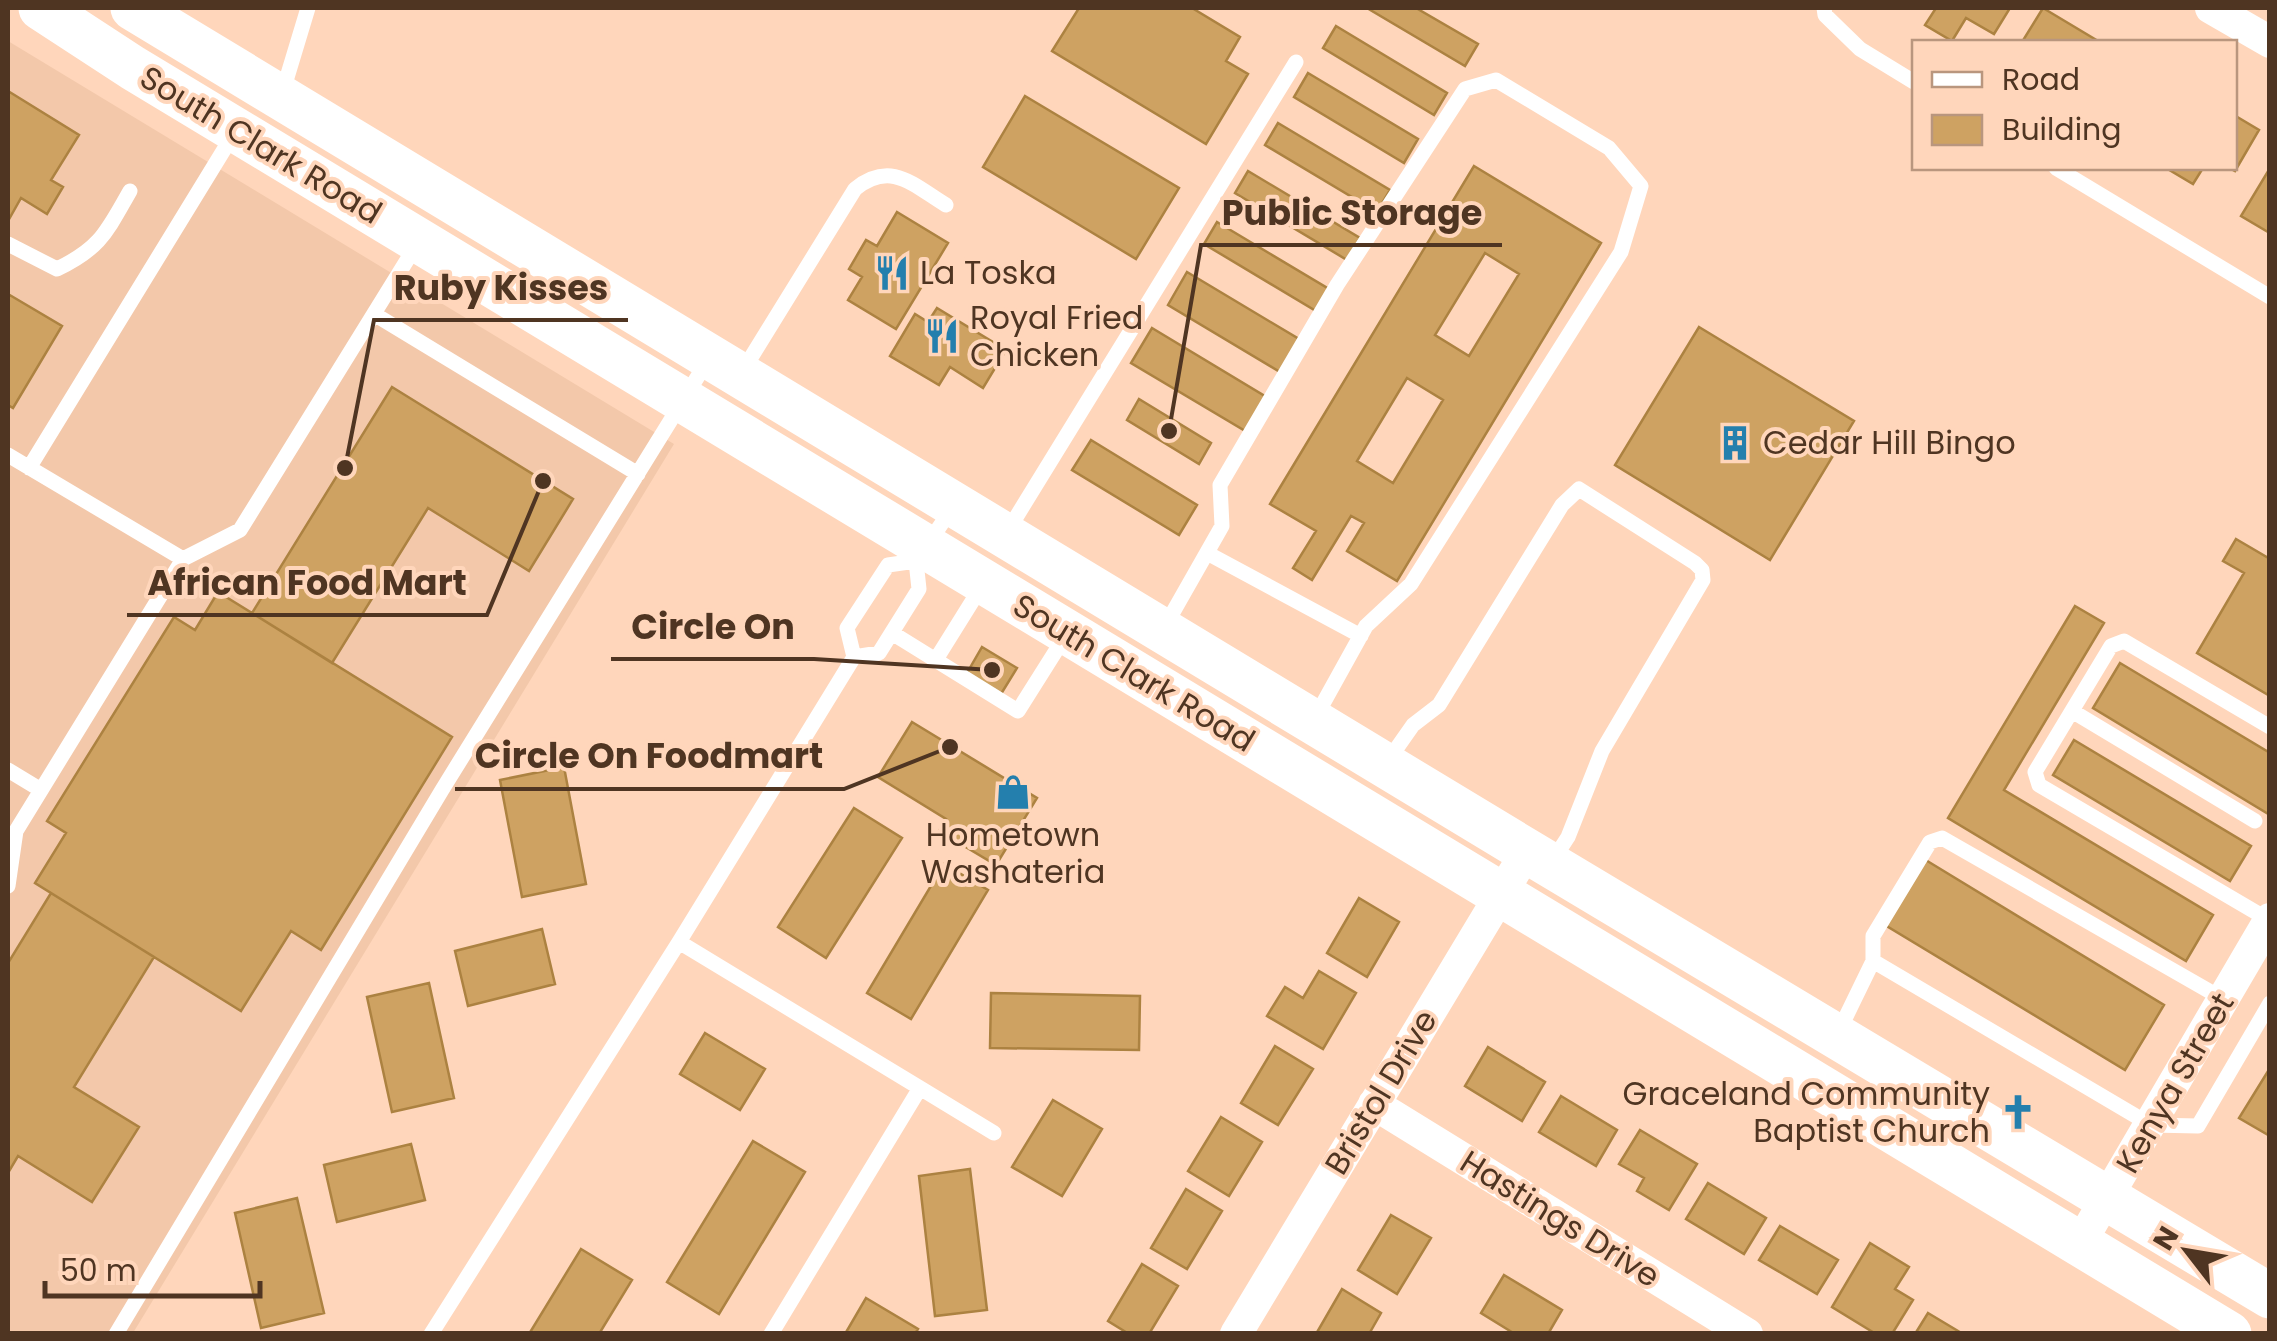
<svg xmlns="http://www.w3.org/2000/svg" width="2277" height="1341" font-family="Poppins,sans-serif">
<rect width="100%" height="100%" fill="#ffd6bb"/>
<path fill="#f3c8aa" d="M8,41L674,444L133,1333H8Z"/>
<path fill="#cea262" stroke="#ac8241" stroke-width="2.5" fill-rule="evenodd" d="M1079,8H1192L1240,37L1226,61L1248,74L1206,144L1052,51Z
M1367,8H1416L1478,44L1465,66Z
M1936,8H2010L1994,34L1966,18L1952,41L1925,25Z
M2043,8L2098,41L2097,42H2022Z
M1336,26L1447,93L1434,115L1323,48Z
M1308,73L1418,139L1404,163L1294,97Z
M8,91L79,135L51,180L63,187L47,214L21,198L8,221Z
M1025,96L1179,188L1136,259L983,167Z
M2234,115L2259,130L2235,171L2229,168H2234Z
M1278,123L1390,190L1377,212L1265,145Z
M1474,166L1601,243L1397,581L1347,551L1364,523L1351,516L1312,580L1293,568L1316,531L1270,504ZM1485,253L1519,274L1469,356L1435,335ZM1407,378L1443,400L1393,483L1357,461Z
M2166,168H2203L2193,184Z
M2270,168V228L2268,232L2241,216Z
M1248,171L1360,238L1347,260L1235,193Z
M897,212L948,243L896,329L848,300L862,277L849,269L866,240L877,246Z
M1217,222L1329,289L1316,311L1204,244Z
M1187,272L1299,339L1280,372L1168,305Z
M8,294L62,326L13,408L8,405Z
M937,308L1006,350L983,388L950,367L939,385L890,356L915,314L928,322Z
M1699,327L1854,421L1770,560L1615,465Z
M1152,328L1268,398L1247,432L1131,363Z
M392,387L573,499L529,571L428,508L332,663L252,613Z
M1139,399L1211,443L1199,464L1127,420Z
M1091,440L1197,505L1179,535L1072,470Z
M2236,539L2270,559V696L2197,653L2244,573L2223,561Z
M218,592L452,737L321,950L291,931L241,1011L35,883L66,833L47,821L174,617L195,630Z
M2075,606L2104,623L2004,790L2213,915L2186,961L1948,818Z
M982,647L1017,668L1001,694L967,673Z
M2120,663L2270,753V815L2093,708Z
M912,722L1037,798L996,865L939,831L946,819L878,777Z
M2074,740L2251,846L2230,881L2053,775Z
M564,767L586,884L522,897L500,780Z
M854,808L902,838L826,958L778,927Z
M1924,859L2164,1005L2125,1070L1885,925Z
M944,864L988,890L911,1019L867,993Z
M51,893L154,957L74,1087L139,1127L92,1202L18,1156L8,1173V963Z
M1359,898L1399,922L1367,977L1327,953Z
M542,929L555,984L468,1006L455,951Z
M1319,971L1356,993L1323,1049L1267,1016L1285,987L1303,998Z
M429,983L454,1098L392,1112L367,997Z
M991,993L1140,996L1139,1050L990,1048Z
M705,1033L765,1069L740,1110L680,1074Z
M1275,1046L1313,1069L1278,1125L1241,1103Z
M1488,1047L1545,1082L1522,1121L1465,1086Z
M2270,1068V1136L2239,1118Z
M1561,1096L1617,1130L1596,1166L1539,1132Z
M1053,1100L1102,1129L1062,1196L1012,1167Z
M1221,1117L1262,1142L1229,1196L1188,1171Z
M1640,1130L1697,1164L1669,1210L1637,1191L1644,1178L1619,1164Z
M753,1141L805,1172L719,1314L667,1282Z
M411,1144L425,1200L337,1222L324,1165Z
M970,1169L987,1310L935,1316L919,1176Z
M1708,1183L1766,1218L1744,1254L1686,1219Z
M1186,1189L1222,1211L1187,1269L1151,1248Z
M297,1198L324,1313L261,1328L235,1213Z
M1391,1215L1431,1238L1397,1294L1358,1270Z
M1780,1226L1838,1260L1817,1294L1759,1260Z
M1870,1243L1909,1267L1895,1289L1913,1300L1892,1334H1876L1832,1307Z
M581,1249L632,1280L599,1334H529Z
M1142,1264L1178,1286L1149,1334H1129L1108,1321Z
M1504,1275L1562,1310L1548,1334H1515L1481,1313Z
M1342,1289L1381,1313L1369,1334H1316Z
M866,1298L918,1329L915,1334H845Z
M1928,1313L1963,1334H1915Z"/>
<g fill="none" stroke-linecap="round" stroke-linejoin="round">
<path stroke="#fff" stroke-width="15" d="M1824,8L1825,15L1860,49L1914,82
M282,94L308,8
M2056,168L2270,297
M8,244L57,269C101,248 107,231 130,191
M374,314L638,474
M742,372L855,189C891,160 913,185 946,205
M8,455L183,559
M29,468L233,135
M1007,532L1296,62
M1207,553L1361,636
M1164,628L1222,526L1220,485L1337,285L1465,89L1496,80L1609,148L1641,186L1621,252L1411,584L1366,626L1315,718
M892,633L1018,711L1064,638
M854,657L879,653L919,589L916,561L951,510
M935,661L983,584
M2072,711L2255,821
M1387,762L1413,725L1439,705L1562,505L1579,489L1695,563L1702,570L1703,580L1602,751L1568,837L1551,863
M8,770L41,790
M8,886L16,831L183,559L240,530L417,244
M2269,920L2039,785L2035,772L2111,646L2124,641L2270,727
M679,942L920,1088L771,1334
M1873,961L2151,1125L2198,1126L2270,1003
M1838,1033L1873,961V936L1930,842L1942,838L2223,999
M920,1088L994,1133
M116,1334L442,790L708,360
M431,1334L679,942L854,657L847,628L888,565L916,561"/>
<path stroke="#fff" stroke-width="32" d="M2211,8L2270,42
M1374,1104L1747,1334
M2079,1245L2270,919
M1236,1334L1527,851"/>
<path stroke="#fff" stroke-width="45" d="M41,8L133,68L2229,1334
M133,8L1527,851L2270,1296"/>
</g>
<defs>
<symbol id="restaurant-bare" viewBox="-9 -9 18 18"><path d="M-5-6h1v4h1v-4h1v4h1v-4h1v5L-1.5 .5V6h-2V.5L-5-1ZM5-6V6H3V1.5H1.5Q1.5-4 5-6Z" fill="#247fad" stroke="#ffd6bb" stroke-width="2.5" paint-order="stroke"/></symbol>
<symbol id="building-bare" viewBox="-9 -9 18 18"><path d="M-4-6H4V6H1V3H-1V6H-4ZM-2.5-4.3h1.7v1.8h-1.7ZM.8-4.3h1.7v1.8H.8ZM-2.5-1h1.7V.8h-1.7ZM.8-1h1.7V.8H.8Z" fill="#247fad" stroke="#ffd6bb" stroke-width="2.5" paint-order="stroke"/></symbol>
<symbol id="shop-bare" viewBox="-9 -9 18 18"><path d="M-5-2.5h2.3a2.7 3.5 0 0 1 5.4 0H5L5.5 6h-11ZM-1.5-2.5h3a1.5 2.3 0 0 0-3 0Z" fill="#247fad" stroke="#ffd6bb" stroke-width="2.5" paint-order="stroke"/></symbol>
<symbol id="church-bare" viewBox="-9 -9 18 18"><path d="M-1.2-6h2.4v3.5h3.3v2.4h-3.3V6h-2.4V-.1h-3.3v-2.4h3.3Z" fill="#247fad" stroke="#ffd6bb" stroke-width="2.5" paint-order="stroke"/></symbol>
</defs>
<g fill-rule="evenodd">
<use href="#restaurant-bare" x="867" y="248" width="50" height="50"/>
<use href="#restaurant-bare" x="917" y="311" width="50" height="50"/>
<use href="#building-bare" x="1710" y="418" width="50" height="50"/>
<use href="#shop-bare" x="988" y="767" width="50" height="50"/>
<use href="#church-bare" x="1993" y="1087" width="50" height="50"/>
</g>
<g text-anchor="middle" stroke-width="8" stroke-linejoin="round" paint-order="stroke">
<g font-size="32" fill="#4f3522" stroke="#ffd6bb">
<text transform="translate(261 145) rotate(31)" y="11">South Clark Road</text>
<text transform="translate(1134 673) rotate(31)" y="11">South Clark Road</text>
<text transform="translate(2175 1083) rotate(-60)" y="11">Kenya Street</text>
<text transform="translate(1381 1092) rotate(-59)" y="11">Bristol Drive</text>
<text transform="translate(1560 1219) rotate(32)" y="11">Hastings Drive</text>
</g>
<g font-size="32" fill="#4f3522" stroke="#ffd6bb" text-anchor="start">
<text x="920" y="284">La Toska</text>
<text x="970" y="329">Royal Fried<tspan x="970" dy="37">Chicken</tspan></text>
<text x="1763" y="454">Cedar Hill Bingo</text>
<text x="1013" y="846" text-anchor="middle">Hometown<tspan x="1013" dy="37">Washateria</tspan></text>
<text x="1990" y="1105" text-anchor="end">Graceland Community<tspan x="1990" dy="37">Baptist Church</tspan></text>
</g>
</g>
<path fill="none" stroke="#4f3522" stroke-width="4" d="M1169 431L1201 245H1502M345 468L374 320H628M543 481L487 615H127M992 670L814 659H611M950 747L844 789H455"/>
<g fill="#4f3522" stroke="#ffd6bb" stroke-width="4">
<circle cx="1169" cy="431" r="10"/>
<circle cx="345" cy="468" r="10"/>
<circle cx="543" cy="481" r="10"/>
<circle cx="992" cy="670" r="10"/>
<circle cx="950" cy="747" r="10"/>
</g>
<g font-size="35" text-anchor="middle" font-weight="bold" fill="#4f3522" stroke="#ffd6bb" stroke-width="8" stroke-linejoin="round" paint-order="stroke">
<text x="1352" y="225">Public Storage</text>
<text x="501" y="300">Ruby Kisses</text>
<text x="307" y="595">African Food Mart</text>
<text x="713" y="639">Circle On</text>
<text x="649" y="768">Circle On Foodmart</text>
</g>
<rect width="2277" height="1341" fill="none" stroke="#4f3522" stroke-width="20"/>
<rect x="1912" y="40" width="325" height="130" fill="#ffd6bb" stroke="#b9967e" stroke-width="2.5"/>
<rect x="1932" y="72" width="50" height="15" fill="#ffffff" stroke="#b9967e" stroke-width="2.5"/>
<text x="2002" y="90" font-size="30" fill="#4f3522">Road</text>
<rect x="1932" y="115" width="50" height="30" fill="#cea262" stroke="#b9967e" stroke-width="2.5"/>
<text x="2002" y="140" font-size="30" fill="#4f3522">Building</text>
<g transform="translate(2187 1251) rotate(301)" stroke="#ffd6bb" stroke-width="8" paint-order="stroke">
<path d="M0-8L18 38L0 25L-18 38Z" fill="#4f3522"/>
<text y="-15" font-size="28" font-weight="bold" text-anchor="middle" fill="#4f3522">N</text>
</g>
<path d="M45 1281v15h215v-15" fill="none" stroke="#4f3522" stroke-width="5"/>
<text x="60" y="1281" font-size="30" fill="#4f3522" stroke="#ffd6bb" stroke-width="8" paint-order="stroke">50 m</text>
</svg>
